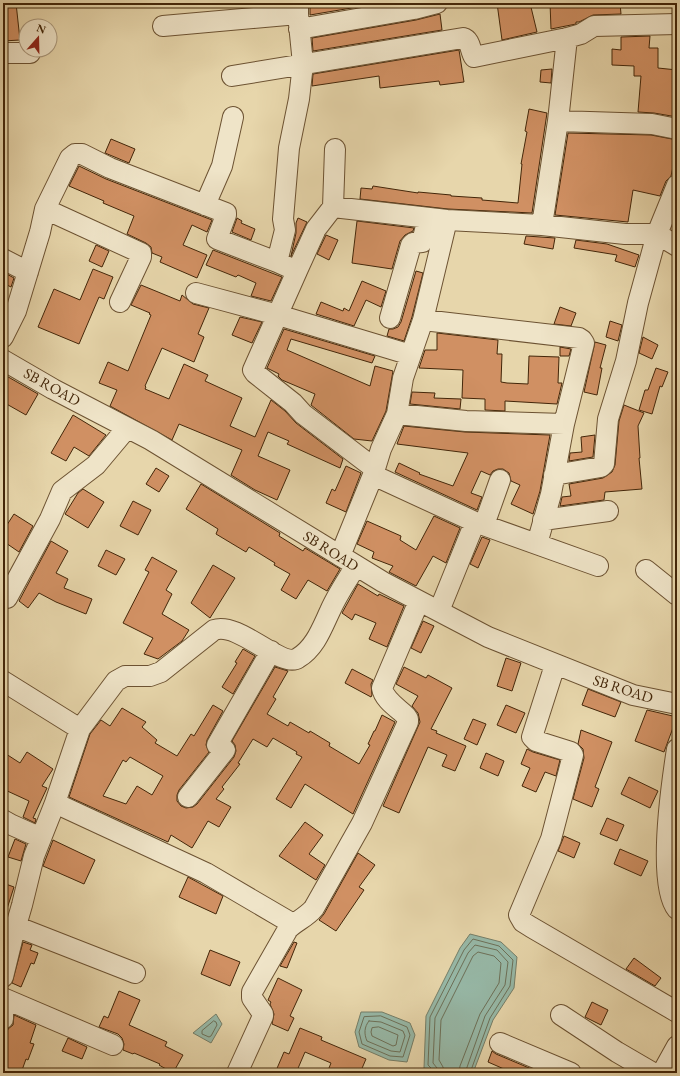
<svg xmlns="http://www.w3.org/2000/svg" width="680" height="1076" font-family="'EB Garamond',serif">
<rect width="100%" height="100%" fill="#e7d6ab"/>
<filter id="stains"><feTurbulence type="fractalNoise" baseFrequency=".005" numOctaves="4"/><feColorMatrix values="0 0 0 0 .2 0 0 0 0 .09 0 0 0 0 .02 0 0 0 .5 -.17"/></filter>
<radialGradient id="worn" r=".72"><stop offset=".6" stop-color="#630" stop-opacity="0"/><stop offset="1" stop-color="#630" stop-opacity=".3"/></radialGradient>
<path fill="#97b9a8" stroke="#757e68" d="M470,934L501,942L517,957L514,988L493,1020L473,1073H431L424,1068L426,1016L460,948Z
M361,1012H382L410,1023L415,1035L407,1062L389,1060L359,1047L355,1032Z
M216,1014L222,1024L211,1043L193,1033Z"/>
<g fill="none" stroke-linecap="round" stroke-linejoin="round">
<path stroke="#6d7058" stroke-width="1" d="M381,1016L407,1027L410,1035L403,1057L390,1056L362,1044L359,1032L364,1017Z
M214,1021L216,1022L217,1025L211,1036L209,1037L202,1034V1031Z
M369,1021L381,1022L403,1031L405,1036L400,1052L391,1051L367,1041C364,1034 364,1027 369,1021Z
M379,1027L398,1035L396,1045L393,1046L372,1036L371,1032L372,1028Z
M433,1073L432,1069L428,1065L430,1017L464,950L473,939L499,946L513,960L510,986L490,1018L470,1073
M438,1073L437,1068L433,1063L435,1018L468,953L475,945L497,950L508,962L505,985L485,1016L465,1073
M444,1073L443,1067L439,1060L441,1020L473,956L478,952L494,956L501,963L499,983L480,1014L460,1066L459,1073"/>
</g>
<path fill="#d09063" stroke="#432609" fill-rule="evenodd" d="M3,3H16L20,40L3,41Z
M310,3H381L310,15Z
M497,3H530L537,32L502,40Z
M550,3H620L621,14L593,15L579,22H576V24L551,29Z
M440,14L442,30L313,51L312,38L416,20Z
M650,36L649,48H658V68L677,70V117L654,113L638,112L641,76H634V66L612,65V49L621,50V37Z
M459,50L464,82L440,85L439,81L380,88L379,76L312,86L313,74Z
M552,69L551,83L540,82L541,70Z
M529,109L547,113L532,213L448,209L360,199L361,188L372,189L373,186L418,193V192L451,195V196L482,198V200L518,203L522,164H521L527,132L525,131Z
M568,133L651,135L677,140V148L671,176L666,181L660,196L633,190L628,222L555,215Z
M111,139L135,149L129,163L105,153Z
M79,166L106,179L212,220L207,232L192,225L183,245L207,255L197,278L160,262L162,257L152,253L151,247L146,243L127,234L134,216L103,203L104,201L69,186Z
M237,218L242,221L241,223L255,229L251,240L232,232Z
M298,218L307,222L291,256L296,233V223Z
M357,221L414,228L413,231L405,235L400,241L392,269L352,263Z
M326,235L338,240L329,260L317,254Z
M526,236L555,238L553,249L524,244Z
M576,240L607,244L639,255L635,267L615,261L617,255L574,248Z
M96,245L109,251L102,267L89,261Z
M213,250L282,277L271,301L251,296L256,283L238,275L236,277L206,265Z
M93,269L113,277L104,299L99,297L79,344L38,327L54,289L80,300Z
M416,271L423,273L412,317L404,341L387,336L389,329H393L398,327L401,322Z
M3,272L14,278L11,287L3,283Z
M362,281L386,291L381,307L366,300L354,326L316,314L321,302L343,311L344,308L349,311Z
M141,285L180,301L182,295L193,304L209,308L198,334L204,337L194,362L162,348L145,386L146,387L145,389L169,399L184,364L208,375L205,381L242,398L230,426L255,437L271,400L285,411L296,423L343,459L340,468L287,444L289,441L268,432L258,456L290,470L277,500L255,490L231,475L242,450L179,424L172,440L110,406L117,390L99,383L108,362L128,371L151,315L149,314L150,313L131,305Z
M560,307L576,313L571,326L554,324Z
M240,317L262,322L252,343L232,335Z
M610,321L622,325L618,341L606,337Z
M284,329L375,356L372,363L291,339L287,350L370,386L375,366L393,371L386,411L372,441L354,439L311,405L315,394L282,380L278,376L279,374L267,368Z
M437,333L498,340L497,354H502L501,382L507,383L528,384L529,356L559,357L558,383H562L557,404L505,401V411L485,410V399L462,398L463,370L419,368L425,350H437Z
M643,337L658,345L652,359L639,353Z
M595,342L606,345L600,368H602L597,395L584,392Z
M560,347L571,349L569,356H560Z
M656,368L668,372L662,387L660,386L652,414L639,410L645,390H648Z
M3,374L38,394L26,415L3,402Z
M412,392L435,393L434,398L461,399L460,409L410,404Z
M624,405L644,413L638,426L640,458H639L642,489L605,492L604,500L560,506L562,497L571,496L569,484L603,478L612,472L615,465L619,421Z
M73,415L106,435L89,456L74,447L66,461L51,453Z
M404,426L465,432L550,435L540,491L533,514L511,504L520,485L511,481L509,473L503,469H498L493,471L490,475L481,471L471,493L482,497L477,510L395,472L399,463L420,473L419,474L453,486L468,453L397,444Z
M595,435L593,457L569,461L570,453L582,452L581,437Z
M346,466L361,473L346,512L326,503L332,489L335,491Z
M156,468L169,476L159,492L146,484Z
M201,484L280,533L279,536L303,551L305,548L340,569L327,591L308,580L296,599L281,590L290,574L274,565L275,563L249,547L246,552L216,534L218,529L186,509Z
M83,489L104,502L88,528L65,514L78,493Z
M133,501L151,510L138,535L120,526Z
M14,514L33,526L19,552L3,541V531Z
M434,516L460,528L446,563L433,556L416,586L389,572L393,566L372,558L374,552L357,544L367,521L401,536L400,540L416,550Z
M482,537L490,540L478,568L470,564Z
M51,541L68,551L56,573L68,579L64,588L92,599L86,614L56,602L39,593L28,608L19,601Z
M106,550L125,559L116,575L98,566Z
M152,557L177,571L166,590L172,594L162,614L189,630L182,641L158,659L144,654L153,638L123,623L149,572L145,570Z
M213,565L235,578L210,618L191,603Z
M358,584L378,596L379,594L404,606L387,647L369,639L376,623L355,614L352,620L342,613Z
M423,621L434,626L421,653L411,648Z
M243,649L255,656L233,694L222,687L237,663L235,662Z
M506,658L521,663L512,691L497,686Z
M275,667L288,671L273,697L276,699L267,714L288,726L290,722L309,733L310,731L330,743L329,746L359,764L370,745L368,744L374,731H375L382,715L395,722L353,814L305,784L291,808L276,799L302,757L296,754L297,752L273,738L267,747L253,739L238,763L240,764L222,787L224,789L216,799L231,807L219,827L208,821L192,848L171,835L168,842L69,797L90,734L101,720L110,726L122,708L146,722L142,727L157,740L155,743L177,756L191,734L194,736L213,705L223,711L207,740L206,745L209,752L179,790L177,795V801L181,806L186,808L193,807L197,804L234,757L236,751L235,745L232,741ZM130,757L163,776L152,795L137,786L126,804L103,796L123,760L126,762Z
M404,667L426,678L428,675L452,688L431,729L437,731L436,733L466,746L455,771L442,766L447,755L428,747L399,813L383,806L420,722L418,713L412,706L418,696L396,684Z
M352,669L373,680L371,684L372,695L371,697L345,683Z
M588,689L621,702L615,717L582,705Z
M506,705L525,713L516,733L497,725Z
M647,710L677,717L664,752L635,741Z
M473,719L486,724L477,745L464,739Z
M581,730L612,742L595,787L599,789L592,807L573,799L584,758L583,749L578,744Z
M527,749L533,752L560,760L556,776L545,772L536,792L522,786L530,768L521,764Z
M3,752L20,763L27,752L53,769L42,786L47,788L33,818L36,819L35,823L23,817L29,801L3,789Z
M486,753L504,761L498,776L480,768Z
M629,777L658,791L650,808L621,794Z
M607,818L624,825L617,841L600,834Z
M305,822L323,835L309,854L325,865L316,880L279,856Z
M564,836L580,843L574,858L558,851Z
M15,839L26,844L21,861L8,857Z
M53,840L95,860L84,884L43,866Z
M620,849L648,861L641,876L614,864Z
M358,853L375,865L359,887L364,890L336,931L319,920L324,914Z
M188,877L223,896L216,914L179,897Z
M3,883L14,887L5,915H3Z
M23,942L32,945L30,950L38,953L34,964L31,963L21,987L12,983Z
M294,942L297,943L287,968L280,966Z
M210,950L240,962L230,986L201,974Z
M634,958L661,978L655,986L626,969Z
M278,978L302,990L290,1016L294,1018L288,1031L272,1024L274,1014L270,1004L271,1002L268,1000Z
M119,991L140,1000L129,1025L167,1042L165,1046L183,1055L173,1073L159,1065L160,1064L134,1053L133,1054L123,1050L124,1044L122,1038L118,1034L99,1027L104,1016L108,1018Z
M592,1002L608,1010L601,1025L585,1017Z
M14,1015L36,1025L30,1043L34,1044L28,1060L26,1059L21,1073H8L3,1071V1034L6,1035L8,1029L13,1025Z
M300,1028L322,1037L321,1040L366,1059L360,1073H327L331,1063L305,1052L296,1073H275L284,1052L289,1054Z
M68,1038L87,1047L82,1059L62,1051Z
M492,1051L496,1054L541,1073H513L488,1062Z"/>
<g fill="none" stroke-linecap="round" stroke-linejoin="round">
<defs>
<path id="minor" d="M163,26L298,14
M299,29L414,9L437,3
M3,53H30
M232,76L463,38C471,40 470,51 474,57L567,38L581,34L594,26L677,24
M558,121L652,124L677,129
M205,205L222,166L233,117
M333,207L335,149
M45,209L141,253V257L120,302
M542,225L558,121L567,38
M3,259L28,272
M277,262L285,230L283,219L289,148L299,99L303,64L298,14V3
M297,271L253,370L255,373L293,403L303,414L374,468
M196,293L278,315L411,355
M390,318L411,245L413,243L422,242L428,218
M423,320L579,338L582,340L584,343L564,424L551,494L537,544
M3,337L16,311L40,232L45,209L70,158L75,154H82L110,168L226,213V215L217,239L277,262L297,271L316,229L333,207L447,220L542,225L625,234H657L677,246
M3,360L53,389L151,440L383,582L488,637L633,695L677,704
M397,414L466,421L564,424
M373,475L475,522L598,566
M554,475L601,467L604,464L608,419L626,361L638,303L657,234L677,185
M543,520L608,511
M484,525L500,480
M340,556L373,475L381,449L397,414L403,378L423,320L447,220
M646,570L677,595
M7,598L50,519L62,491L96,465L127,428
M439,611L475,522
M555,665L532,737L536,741L571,752L573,755L551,839L519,915L523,922L531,927L677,1012
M3,681L80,729
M677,749C672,781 657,885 677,909
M188,797L225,750L217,745L271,651
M55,803L206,873L293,924
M3,820L12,825L41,838
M15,926L135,973
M3,977L13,936L22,905L34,856L55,803L80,729L116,681L125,676H150L161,672L214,630C239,621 281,669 298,658C315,648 322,628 330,611C337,595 347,580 356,566
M3,998L113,1045
M3,1014V1019
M561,1015L617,1052L653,1073
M500,1043L571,1073
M237,1073L263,1016V1014L252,998V992L288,929C296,921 307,917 314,908L362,823L408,722V719L406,716C398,708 384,700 382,688L419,601
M662,1073L677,1046"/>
</defs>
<use href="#minor" stroke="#6c5232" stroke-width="22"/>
<use href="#minor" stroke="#efe4c8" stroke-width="20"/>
</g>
<g text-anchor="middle" stroke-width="3" stroke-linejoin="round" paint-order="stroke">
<g font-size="15" fill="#432609" stroke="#efe4c8">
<text transform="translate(52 387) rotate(29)" y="5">SB ROAD</text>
<text transform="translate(331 551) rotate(32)" y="5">SB ROAD</text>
<text transform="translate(623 689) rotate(18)" y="5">SB ROAD</text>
</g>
</g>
<rect width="680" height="1076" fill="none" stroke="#e7d6ab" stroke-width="16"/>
<rect x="4" y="4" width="672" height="1068" fill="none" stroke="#432609" stroke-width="2"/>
<rect x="8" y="8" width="664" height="1060" fill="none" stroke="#432609"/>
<g transform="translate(38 38) rotate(20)"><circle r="19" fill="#efe4c8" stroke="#aa987c"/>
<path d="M0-3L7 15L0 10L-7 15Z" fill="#8f2418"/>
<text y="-6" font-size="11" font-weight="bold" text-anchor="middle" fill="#432609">N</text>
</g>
<rect width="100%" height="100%" filter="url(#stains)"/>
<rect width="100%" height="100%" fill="url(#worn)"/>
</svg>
